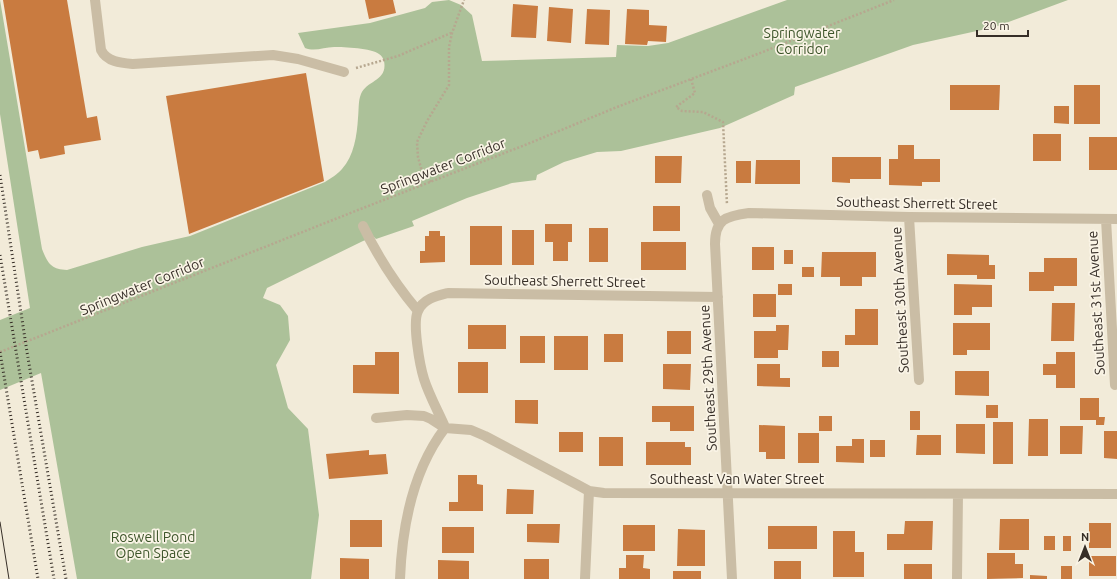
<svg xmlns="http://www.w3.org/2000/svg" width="1117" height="579" font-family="Ubuntu,sans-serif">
<rect width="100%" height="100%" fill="#f2ebd9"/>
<path fill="#acc199" d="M0,0L42,249C48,264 51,269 67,270L142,247L190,236L325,182C331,178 338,174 342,169C354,156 357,135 358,118C359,110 358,101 361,94C367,80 388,81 384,61C383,58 382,56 379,54C372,48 344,47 334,47C324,47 315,52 305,48L298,33L370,23L425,8L432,2L449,0L461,5L472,15L482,61L616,57L617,45L648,46L668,43L787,0H1068L995,27L913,45L795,87L794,95L720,128L621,151L597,152L564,162L537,175L536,180L512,183L467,198L412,221L414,226L376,239L374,237L363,241L267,288L263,298L280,305L288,316L290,340L276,365L288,408L308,429L319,515L311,579H77L41,373L0,390V320L30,308L0,114Z"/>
<path fill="#c97b40" d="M3,0H67L87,118L97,116L101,140L64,146L65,154L40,159L38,150L28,152Z
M365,0H393L396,13L369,19Z
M513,4L538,6L536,38L511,37Z
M549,7L573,9L571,43L547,41Z
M587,9L610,10L609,45L585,44Z
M627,9L649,10V25L667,26L666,42L648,41L647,45L625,44Z
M306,73L324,181L189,234L166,96Z
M950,85H1000L999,110H950Z
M1074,85H1100V124H1074Z
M1054,106H1069V124L1054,123Z
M1033,134H1061V161H1033Z
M1089,137H1117V170H1089Z
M898,145H914V159H940V182H922V186L889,185V159H898Z
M655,156H682L681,183H655Z
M832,157H881V179H850V183L832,182Z
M756,160H800V184H755Z
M736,161H751V183H736Z
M653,206H680V231H653Z
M545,224H572V242H568V261H553V242H545Z
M470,226H502V265H470Z
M589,228H608V262H589Z
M512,230H534V265H512Z
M429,231H440V236H445V262L420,263V251H425V236H429Z
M641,242H686V270H641Z
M752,247H774V270H752Z
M784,250H793V264H784Z
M822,252H876V277H862V286H840V277H821Z
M947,254L989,255V265H995V279H977V275H947Z
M1044,258H1077V286H1054V291H1029V272H1044Z
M802,267H814V277H802Z
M778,284H792V295H778Z
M954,284L992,285V307H972V315H954Z
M753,294H776V317H753Z
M1052,303H1075L1074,341H1051Z
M855,309H878V345H845V335H855Z
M953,323H990V350H967V355H953Z
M468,325H506V349H468Z
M776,325H789L788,350H778V358H754V331H776Z
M667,331H691V354H667Z
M604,334H623V362H604Z
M520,336H545V363H520Z
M554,336H588V370H554Z
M822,351H839V367H822Z
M375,352H399V394L353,393V365H375Z
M1056,352H1075V388H1056V375H1043V364H1056Z
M458,362H488V393H458Z
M663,364H691L690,390L663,389Z
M757,364H780V378H790V387L757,386Z
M955,371H989V396L955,395Z
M1080,398H1099V417H1105L1104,425H1096V420H1080Z
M515,400H538V424L515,423Z
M986,405H998V418H986Z
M652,406H694V431H670V422H652Z
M910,411H920V430H910Z
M819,416H832V431H819Z
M1029,419H1048V456H1028Z
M993,422H1013V464H993Z
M956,424H985V454L956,453Z
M759,425L785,426V459H766V452H759Z
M1060,426H1083L1082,454H1060Z
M1104,431H1117V459L1104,458Z
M559,432H583V452H559Z
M798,433H819V463H798Z
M917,435H941V455H916Z
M599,437H623V466H599Z
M852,439H864V463L836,462V446H852Z
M870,440H885V457H870Z
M646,442H685V447H691V465H646Z
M369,450V455L386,454L388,474L329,479L326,454Z
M458,475H477V484L483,485V511H449V502H458Z
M507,489L534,490L533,514H506Z
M1000,519H1029V550H999Z
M350,520H382V547H350Z
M905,521H933L932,550H887V534H904Z
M1089,523H1111V548H1089Z
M527,524H560L559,543L527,542Z
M623,525H655V551H623Z
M768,526H817V549H768Z
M442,527H474V553H442Z
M678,529L705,530V566H677Z
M833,531H855V552H864V577H833Z
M1044,536H1055V550H1044Z
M1063,536H1071V551H1063Z
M987,553H1015V564H1023V578L987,579Z
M626,555H644L643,568L650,569V579H619V568H626Z
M1089,556H1116V576H1089Z
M340,558L369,559V579H340Z
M524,559H549V579H524Z
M438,560L469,561V579H438Z
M774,561H801V579H774Z
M904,564H932V579H904Z
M1061,566H1072V579H1061Z
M673,571H701V579H673Z
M1030,575L1047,576V579H1030Z"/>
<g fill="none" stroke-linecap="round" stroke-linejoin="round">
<path stroke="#b6a78f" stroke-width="2.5" stroke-dasharray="2 2" stroke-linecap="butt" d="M356,68L398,56L451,33
M691,79L695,93L676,107L682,111L703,112L723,122L727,205
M431,182L421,168L418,157L417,142L427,121L449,85V47L452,33L464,0
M0,352L358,210L525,145L617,107L755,55L894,0"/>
<path stroke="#cabda5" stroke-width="10" d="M95,0L101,50C107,62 121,63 133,64L273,55L298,59L344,72
M707,195L710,208L719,224
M909,217L919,380
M1106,219L1115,385
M363,226C378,257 396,285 418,311
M376,418L407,415L424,416L431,419L445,428L471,430L485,436L578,485L589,491L604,493L1117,494
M445,427C438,411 429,395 424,379C420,366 412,323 418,311C423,299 436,296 448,293L718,297
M400,579C402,527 413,470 445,428
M585,579L589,491
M732,579L715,244C715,219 726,216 749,213L909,217L1117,219
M957,579L958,494"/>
<path stroke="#362e27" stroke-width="1" d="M0,522L9,579"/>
<path stroke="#362e27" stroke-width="3" stroke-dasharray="1 3" stroke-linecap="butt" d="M0,175L27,352L66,579
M0,255L54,579
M0,352L38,579"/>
</g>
<g text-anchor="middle" stroke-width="3.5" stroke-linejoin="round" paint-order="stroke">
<g font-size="14" fill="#3d552a" stroke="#faf4e6">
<text x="802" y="38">Springwater<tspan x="802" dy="16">Corridor</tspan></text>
<text x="153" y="542">Roswell Pond<tspan x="153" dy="16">Open Space</tspan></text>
</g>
<g font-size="14" fill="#362e27" stroke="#faf4e6">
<text transform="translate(443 166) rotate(-21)" y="5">Springwater Corridor</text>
<text transform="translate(917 203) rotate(1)" y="5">Southeast Sherrett Street</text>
<text transform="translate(565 281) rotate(1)" y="5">Southeast Sherrett Street</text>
<text transform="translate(142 286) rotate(-22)" y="5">Springwater Corridor</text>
<text transform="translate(900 300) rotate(-93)" y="5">Southeast 30th Avenue</text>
<text transform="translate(1096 303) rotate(-93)" y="5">Southeast 31st Avenue</text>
<text transform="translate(708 378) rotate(-93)" y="5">Southeast 29th Avenue</text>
<text x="737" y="484">Southeast Van Water Street</text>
</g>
</g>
<g transform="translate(1085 547)" stroke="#faf4e6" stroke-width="3" paint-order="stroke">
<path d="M0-3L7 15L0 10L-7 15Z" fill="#362e27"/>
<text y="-6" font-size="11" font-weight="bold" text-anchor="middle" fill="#362e27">N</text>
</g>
<path d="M977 30v6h51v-6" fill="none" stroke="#362e27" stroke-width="2"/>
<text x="983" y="30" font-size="12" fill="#362e27" stroke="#faf4e6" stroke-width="3" paint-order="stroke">20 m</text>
</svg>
